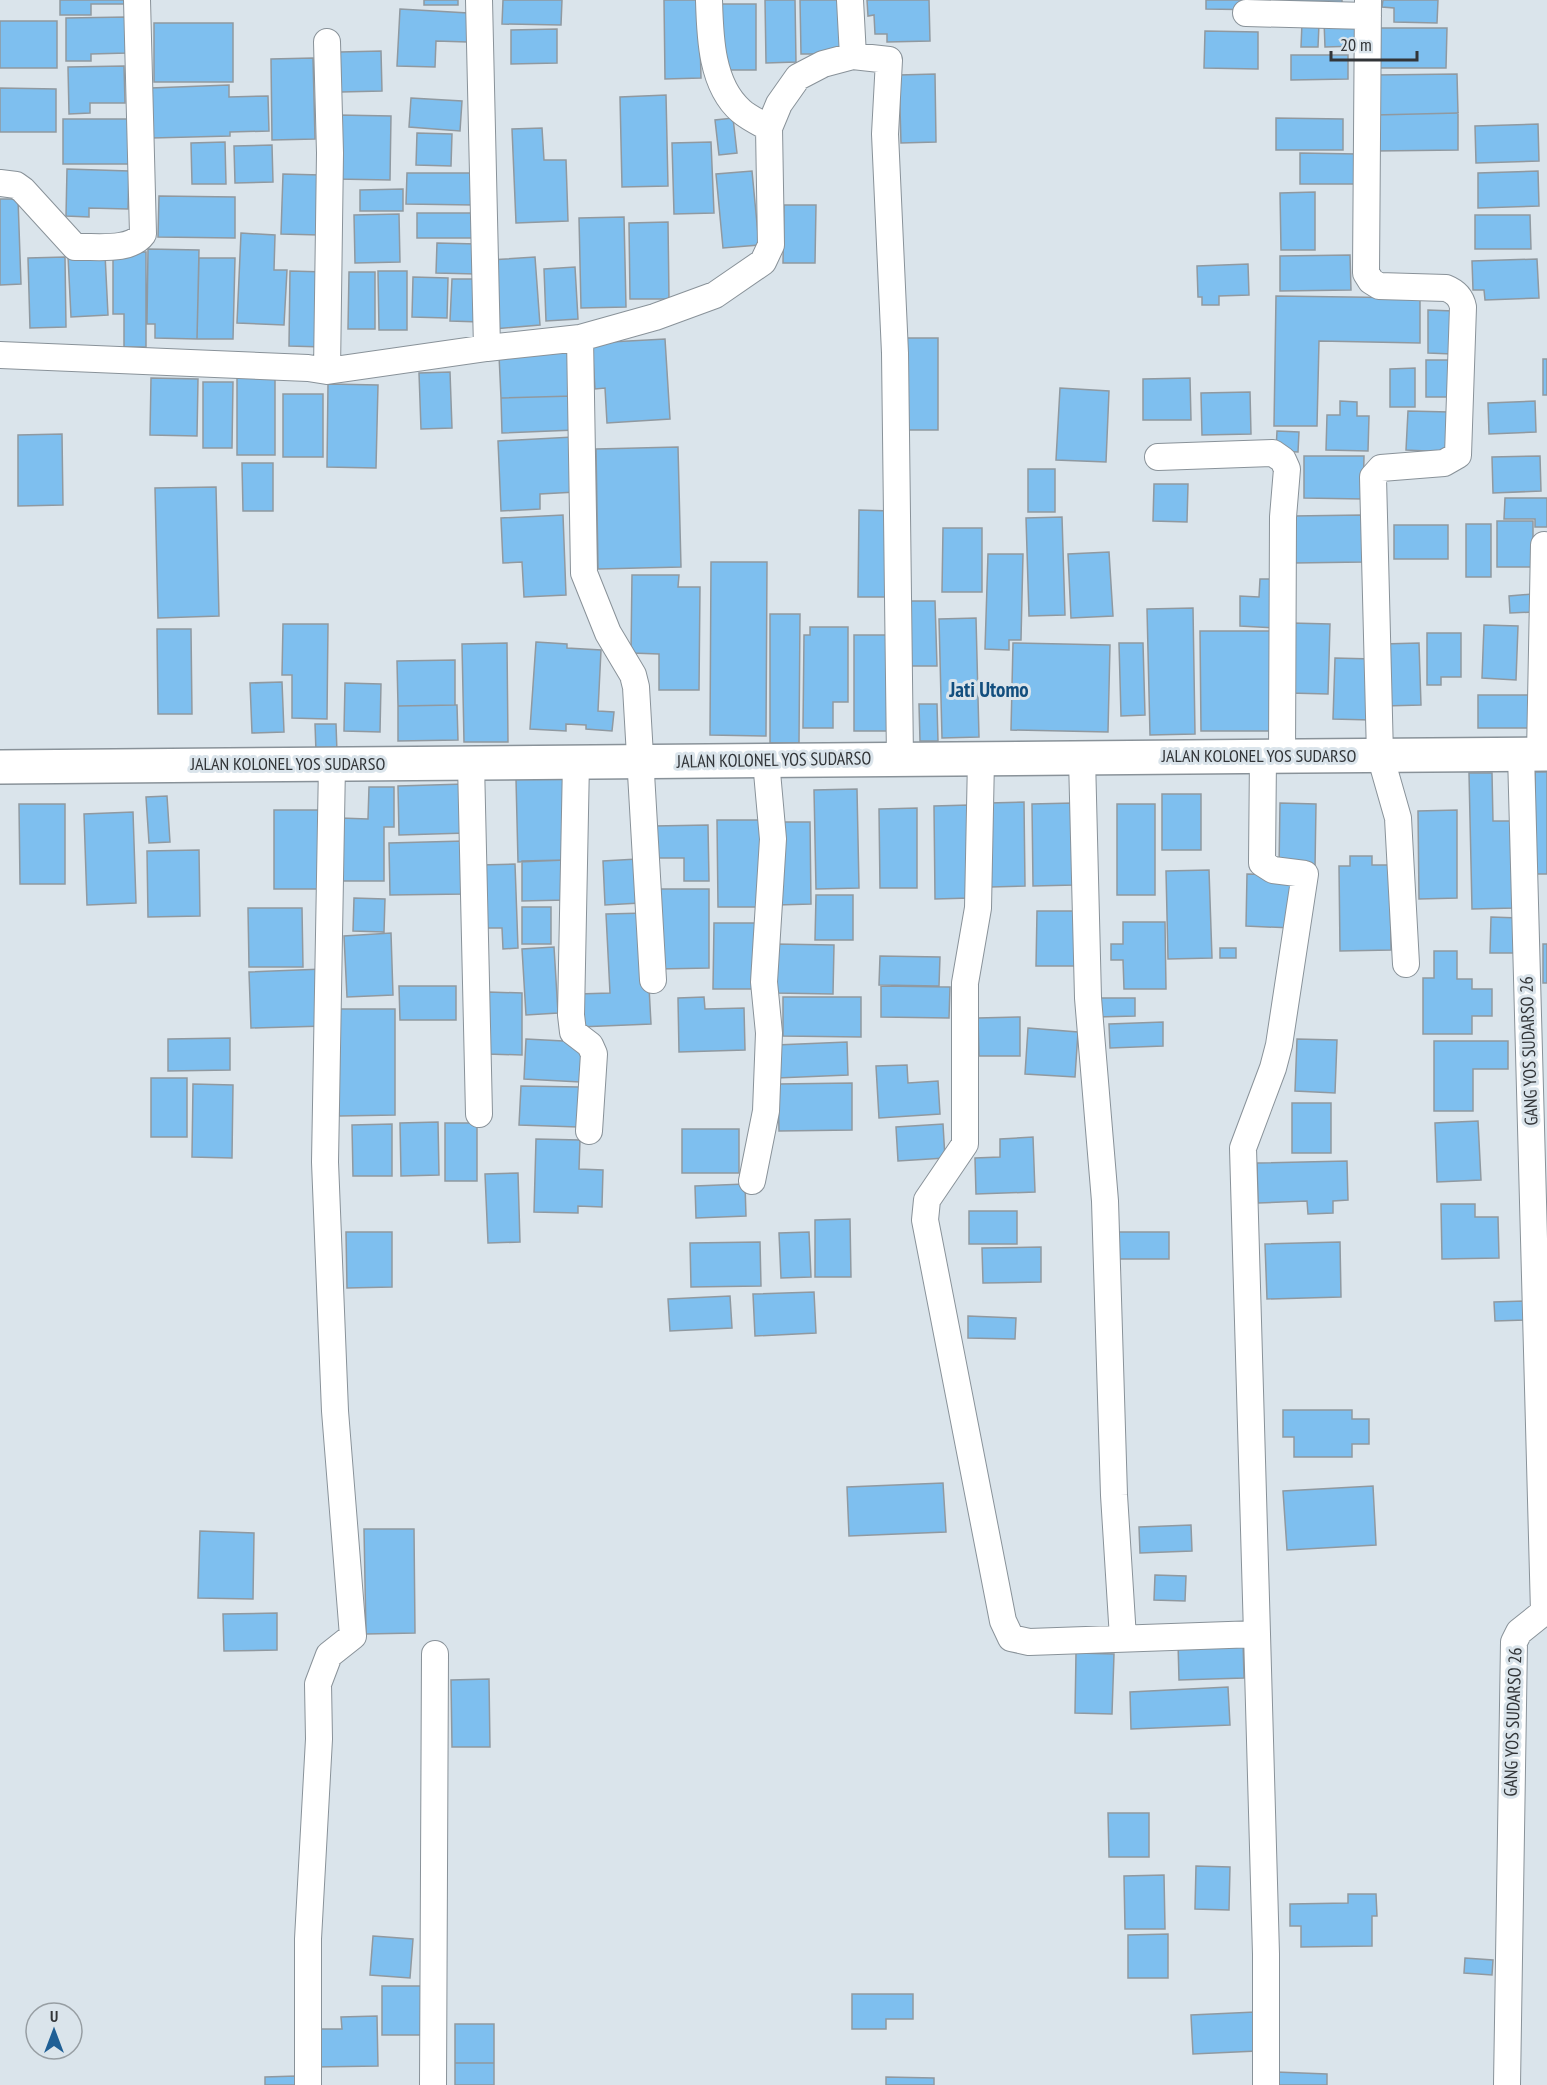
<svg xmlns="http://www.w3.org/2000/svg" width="1547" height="2085" font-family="'PT Sans Narrow',sans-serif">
<rect width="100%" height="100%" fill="#dae4eb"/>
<path fill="#7ebfef" stroke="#9099a0" stroke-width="1.5" d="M60,0H124V4H91V15H60Z
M424,0H458V5H424Z
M503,0H562L561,25L502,24Z
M664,0H699L701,78L665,79Z
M765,0H795L796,62L766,63Z
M800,0H843L844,54H801Z
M867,0H929L930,41L887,42V34H875L874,15L868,16Z
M1206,0H1268V10L1206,9Z
M1276,0H1342V4L1276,5Z
M1383,0H1438L1437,23L1394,22V8L1382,7Z
M722,4H756V70H722Z
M400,9L468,13L467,42L436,41L435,67L397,66Z
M127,17V53L91,54V61H66V18Z
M0,21H57V68H0Z
M1324,21H1359V46L1325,47Z
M154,23H233V82H154Z
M1302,23L1319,24L1318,47H1301Z
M1380,28H1447L1446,68H1380Z
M557,29V63L511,64V30Z
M1205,31L1258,32V69L1204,68Z
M381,51L382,91L341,92L340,52Z
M1291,55H1348V79L1291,80Z
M313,58L315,139L272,140L271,59Z
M124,66L125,103H90V113L69,114L68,67Z
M935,74L936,142L901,143L899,75Z
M1457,74L1458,113L1375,115V75Z
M229,85V97L268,96L269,131L230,132V136L152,138L151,88Z
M0,88L56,89V132H0Z
M666,95L668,186L622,187L620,97Z
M411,98L462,101L460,131L409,127Z
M1458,113V150L1376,151L1375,115Z
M338,115L391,116L390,180L337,179Z
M733,118L737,153L719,155L715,120Z
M1276,118L1343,119V150H1276Z
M63,119H130L129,164H63Z
M1538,124L1539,161L1476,163L1475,126Z
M542,128L544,160H566L568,221L516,223L512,129Z
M417,133L452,134L451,166L416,165Z
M225,142L226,184H192L191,143Z
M711,142L714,213L674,214L672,143Z
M272,145L273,182L235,183L234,146Z
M1300,153L1357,154V184H1300Z
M67,169L129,171L128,209L89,208V217L66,216Z
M752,171L759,245L723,248L716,174Z
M1538,171L1539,206L1478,208V173Z
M407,173H474V205L406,204Z
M283,174L320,175L319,235L281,234Z
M403,189V211H360V190Z
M1315,192V250H1281L1280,193Z
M159,196L235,197V238L158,237Z
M0,199H18L21,284L0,285Z
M784,205H816L815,263H783Z
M417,213H476V238H417Z
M399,214L400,262L355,263L354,215Z
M1475,215H1530L1531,249H1475Z
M624,217L626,307L581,308L579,218Z
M668,222L669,299H630L629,223Z
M241,233L275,235L274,270H287L284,325L237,323Z
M437,243L477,244L476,274L436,273Z
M148,249L199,250L197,339L155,338V324H147Z
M113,252H146V347H124V314H113Z
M105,254L108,315L71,317L68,256Z
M1350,255L1351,290L1280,291V256Z
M65,257L66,327L30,328L28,258Z
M535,257L540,325L494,329L489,260Z
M199,258H235L233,339H197Z
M1537,259L1539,298L1485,300L1484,290H1473L1472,261Z
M1248,264L1249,295L1219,296V305H1202V297H1198L1197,266Z
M575,267L578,319L546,321L544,269Z
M290,271L325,272L324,347L289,346Z
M378,271H407V330H379Z
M349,272H375V329H348Z
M413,277L448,278L447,318L412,317Z
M452,279H482L480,322L450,321Z
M1276,296L1420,298V343L1319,341L1317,426H1274Z
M1428,310L1453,311L1452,354L1428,353Z
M902,338H938V430H903Z
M665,339L670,419L607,423L605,388L595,389L592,343Z
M572,352L574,396L501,398L499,355Z
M1543,359H1547V395H1543Z
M1426,360H1451V397H1426Z
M1415,368V407H1390V369Z
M450,372L452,428L421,429L419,373Z
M151,378L198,379L197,436L150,435Z
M237,378H275V455H237Z
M1190,378L1191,420H1143V379Z
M203,382H233L232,448H203Z
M328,384L378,385L376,468L327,467Z
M1060,388L1109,391L1106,462L1056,460Z
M1250,392L1251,434L1202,435L1201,393Z
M283,394H323V457H283Z
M574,396L575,430L502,433L501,398Z
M1340,401L1357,402V416H1369L1368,451L1326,450L1327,415H1340Z
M1535,401L1536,432L1489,434L1488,403Z
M1408,411L1449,412L1447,452L1406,450Z
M1277,431L1299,432L1298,452L1276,451Z
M62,434L63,505L18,506V435Z
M573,437L576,492L540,494V509L501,511L498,441Z
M678,447L681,567L598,569L596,449Z
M1304,456H1364L1363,499L1304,498Z
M1540,456L1541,491L1493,493L1492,457Z
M242,463H273V511H243Z
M1028,469H1055V512H1028Z
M1154,484H1188L1187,522L1153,521Z
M216,487L219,616L158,618L155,488Z
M1505,498H1547V527H1535V519H1504Z
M859,510L891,511V597H858Z
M563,515L566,595L524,597L522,562L503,563L501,518Z
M1362,515L1363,562L1294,563L1293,516Z
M1062,517L1065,615L1029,616L1026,518Z
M1497,521H1533V567H1497Z
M1466,524H1491V577H1466Z
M1394,525H1448V559H1394Z
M943,528H982V592H942Z
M1109,552L1113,616L1071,618L1068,554Z
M988,554H1023L1021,640H1009V650L985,649Z
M711,562H767L766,736L710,735Z
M632,575H679L678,587H700L699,690H659V654L631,653Z
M1260,579H1272L1278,628L1240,626V596L1259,597Z
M1532,594L1533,612L1510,613L1509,596Z
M904,601H935L937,666H905Z
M1193,608L1195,734L1150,735L1147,609Z
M770,614H800L799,743H770Z
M976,618L979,737L942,738L939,619Z
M1291,623L1330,624L1328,694L1289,693Z
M283,624H328L327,719L292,718V675H282Z
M1484,625L1518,626L1516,680L1482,678Z
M810,627H848V702H833V728H803L804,635H810Z
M157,629H191L192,714H158Z
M1200,631H1277L1278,731H1201Z
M1427,633H1461V677H1441V685H1427Z
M854,635H893V731H854Z
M536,642L567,644V648L601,650L598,711L614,712L612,731L586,729V725L566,724V731L530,729Z
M507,643L508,742H464L462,644Z
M1013,643L1110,645L1108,732L1011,730Z
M1119,643H1143L1145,715L1121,716Z
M1419,643L1421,705L1384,706L1382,644Z
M1335,658L1373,659L1371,720L1333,719Z
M455,660V705L398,706L397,661Z
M282,682L284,732L252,733L250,683Z
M345,683L381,684L380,732L344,731Z
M1478,695H1535V728H1478Z
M919,704H937L938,741H920Z
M455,705H457L458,740L398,741V706Z
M315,724H336L337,752H316Z
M1535,772H1547V874H1536Z
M1469,773H1492L1493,821H1514L1515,908L1472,909Z
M563,778L565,860L518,862L516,779Z
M465,784L467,833L399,835L398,786Z
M369,787H394V827H384V881H341V818L368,819Z
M857,789L859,888L816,889L814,790Z
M1162,794H1201V850H1162Z
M167,796L170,842L149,843L146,797Z
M1024,802L1025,886L991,887L989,803Z
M1073,803L1075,885L1033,886L1032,804Z
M1280,803L1316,804L1315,869L1279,868Z
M19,804H65V884H20Z
M1117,804H1155V895H1117Z
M969,805L970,898L935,899L934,806Z
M917,808V888H880L879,809Z
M274,810H319L320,889H274Z
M1457,810V898L1419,899L1418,811Z
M133,812L136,903L87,905L84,814Z
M717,820H765V907H718Z
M776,822H810L811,904L777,905Z
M708,825L709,881H684V858H654V826Z
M464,841L465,894L390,895L389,843Z
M199,850L200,916L148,917L147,851Z
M1350,856H1372V865H1390L1391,950L1340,951L1339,866H1350Z
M637,859L640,903L605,905L603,861Z
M565,860L566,900L522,901V861Z
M515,864L518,948L503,949L502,928H482L480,865Z
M1209,870L1212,958L1168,959L1166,871Z
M1247,874L1294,875L1292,928L1246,926Z
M657,889H709V968L658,969Z
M816,895H853V940H815Z
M354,898L385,899L384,932L353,931Z
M522,907H551V944H522Z
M248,908H302L303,967H249Z
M1037,911H1080L1079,966H1036Z
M645,913L651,1024L579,1027L578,994L610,993L606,914Z
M1491,917L1519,918L1518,953H1490Z
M1123,922H1165L1166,989H1124L1123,960H1111V944H1123Z
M714,923H762V989H713Z
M391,933L393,995L347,997L344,936Z
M775,944L834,945L833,994L775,993Z
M1543,944H1547V983H1543Z
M554,947L558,1013L526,1015L522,949Z
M1220,948H1236V958H1220Z
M1434,951H1457V979H1472V989H1492V1016H1472V1034H1423V978H1434Z
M880,956L940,957L939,986L879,985Z
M323,969L325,1026L251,1028L249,972Z
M399,986H456V1020H400Z
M881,986L950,987L949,1018L881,1017Z
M488,992L522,993V1055L487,1054Z
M704,997L705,1009L744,1008L745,1050L679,1052L678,998Z
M783,997H861V1037L783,1036Z
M1096,998H1135V1016L1096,1017Z
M338,1009H395V1115L339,1116Z
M1020,1017V1056H979L978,1018Z
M1163,1022V1046L1110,1048L1109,1024Z
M1028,1028L1078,1032L1075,1077L1025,1074Z
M230,1038V1070L168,1071V1039Z
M526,1039L582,1042L580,1082L524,1079Z
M1297,1039L1337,1040L1335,1093L1295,1091Z
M1434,1041H1508V1069H1473V1111H1434Z
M847,1042L848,1075L777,1078L776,1045Z
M907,1065L908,1083L938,1081L940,1114L879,1118L876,1066Z
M151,1078H187V1137H151Z
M852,1083V1130L779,1131L778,1084Z
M193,1084L233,1085L232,1158L192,1157Z
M521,1086L579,1087L578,1127L519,1125Z
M1292,1103H1331V1153H1292Z
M1478,1121L1481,1180L1437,1182L1435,1123Z
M438,1122L439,1175L401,1176L400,1123Z
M445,1123H477V1181H445Z
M392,1124V1176H353L352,1125Z
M943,1124L945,1158L898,1161L896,1127Z
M682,1129H739V1173H682Z
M1033,1137L1035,1192L976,1194L975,1158L1000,1157V1139Z
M536,1139L580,1140L579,1169L603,1170L602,1207L578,1206V1213L534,1212Z
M1347,1161L1348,1200L1333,1201V1213L1308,1214L1307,1201L1258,1203L1257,1163Z
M518,1173L520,1242L488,1243L485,1174Z
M745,1184L746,1216L696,1218L695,1186Z
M1441,1204H1475V1217H1498L1499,1258L1442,1259Z
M969,1211H1017V1244H969Z
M850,1219L851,1277H815V1220Z
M346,1232H392V1287L347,1288Z
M809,1232L811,1277L781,1278L779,1233Z
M1111,1232H1169V1259H1111Z
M760,1242L761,1286L691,1287L690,1243Z
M1340,1242L1341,1297L1267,1299L1265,1244Z
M1041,1247V1282L983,1283L982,1248Z
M814,1292L816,1333L755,1336L753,1294Z
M730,1296L732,1328L670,1331L668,1299Z
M1524,1301L1525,1320L1495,1321L1494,1302Z
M968,1316L1016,1318L1015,1339L968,1338Z
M1283,1410H1352V1419H1369V1444H1352V1457H1294V1437H1283Z
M943,1483L946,1532L849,1536L847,1487Z
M1373,1486L1376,1545L1287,1550L1283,1491Z
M1191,1525L1192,1551L1140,1553L1139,1527Z
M364,1529H414L415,1633L366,1634Z
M200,1531L254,1533L253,1599L198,1598Z
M1155,1575L1186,1576L1185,1601L1154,1600Z
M277,1613V1650L224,1651L223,1614Z
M1243,1640L1244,1678L1179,1680L1178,1642Z
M1076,1653L1114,1654L1112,1714L1075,1713Z
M489,1679L490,1747H452L451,1680Z
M1228,1687L1230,1725L1131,1729L1130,1692Z
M1108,1813H1149V1857H1109Z
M1196,1866L1230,1867L1229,1910L1195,1909Z
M1164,1875L1165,1929H1125L1124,1876Z
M1348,1894H1376L1377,1916H1372V1946L1301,1947V1926H1290V1904L1348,1903Z
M1168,1934V1978H1128V1935Z
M373,1936L413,1939L410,1978L370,1975Z
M1465,1958L1493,1960L1492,1975L1464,1973Z
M382,1986H425V2035H382Z
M852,1994H913V2019H886V2029H852Z
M1255,2012L1257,2051L1193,2054L1191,2015Z
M377,2016L378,2066L315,2067V2029H342L341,2017Z
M455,2024H494V2063H455Z
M455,2063H494V2085H455Z
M1276,2072L1327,2074V2085H1275Z
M296,2076V2085H265V2077Z
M886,2077L934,2078V2085H886Z"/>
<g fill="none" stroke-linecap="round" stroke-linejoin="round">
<defs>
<path id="street" d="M479,0L487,348
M709,0C710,36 711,85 741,111C749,118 760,123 769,128
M850,0L853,56
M1368,0L1366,273L1371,281L1379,286L1446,288C1456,292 1461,297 1463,307L1458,455L1444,463L1381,468L1373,477L1380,755L1398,818L1406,964
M1246,13L1368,16
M327,42L330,153L327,371
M0,183L16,185L23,190L75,247C96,246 130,252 143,234L137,0
M580,338L655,317L715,295L763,262L771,245L769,128L779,104L798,77L823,64L853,56L889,60L885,134L895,353L900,759
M0,355L308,368L327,371L487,348L580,338L584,573L608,633L633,675L636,687L653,980
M1158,457L1273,453L1283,460L1287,469L1283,517L1282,755
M1540,754L1544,545
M1082,758L1088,998L1105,1201L1114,1495L1123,1638
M981,759L978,908L965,983V1144L927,1200L925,1220L1003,1621L1011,1638L1029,1642L1257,1634L1266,1954V2085
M576,762L571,1015L573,1032L590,1045L594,1054L589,1131
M471,763L479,1114
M752,1181L766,1111L769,1033L764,982L773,839L766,761
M1257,1634L1243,1148L1273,1068L1279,1045L1305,874L1273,870L1262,863L1263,756
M308,2085V1939L319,1739L318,1684L329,1655L353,1636L335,1411L325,1162L332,764
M433,2085L435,1654
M1507,2085L1514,1642L1519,1632L1544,1612L1521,754"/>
<path id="secondary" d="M0,767L1547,754"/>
</defs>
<use href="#street" stroke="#899299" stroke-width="28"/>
<use href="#secondary" stroke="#899299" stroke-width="36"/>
<use href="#street" stroke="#fff" stroke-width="26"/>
<use href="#secondary" stroke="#fff" stroke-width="33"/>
</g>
<g text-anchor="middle" stroke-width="6" stroke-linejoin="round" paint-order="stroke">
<g font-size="18" fill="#323538" stroke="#dae4eb">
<text x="1259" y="762">JALAN KOLONEL YOS SUDARSO</text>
<text transform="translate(774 760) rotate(-1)" y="6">JALAN KOLONEL YOS SUDARSO</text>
<text x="288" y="770">JALAN KOLONEL YOS SUDARSO</text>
<text transform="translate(1529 1051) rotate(-92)" y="6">GANG YOS SUDARSO 26</text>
<text transform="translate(1513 1722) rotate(-88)" y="6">GANG YOS SUDARSO 26</text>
</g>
<g font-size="21" font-weight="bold" fill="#124e7e" stroke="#dae4eb">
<text x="989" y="697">Jati Utomo</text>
</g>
</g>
<g transform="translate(54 2031)"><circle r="28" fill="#dae4eb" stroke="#979ea3" stroke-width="1.5"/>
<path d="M0-4.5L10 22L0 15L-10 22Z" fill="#1f5f95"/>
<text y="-9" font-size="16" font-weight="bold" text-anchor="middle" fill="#323538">U</text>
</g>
<path d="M1331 51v9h86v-9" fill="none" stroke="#323538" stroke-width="3"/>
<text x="1340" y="51" font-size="18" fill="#323538" stroke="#dae4eb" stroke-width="4.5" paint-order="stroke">20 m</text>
</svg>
